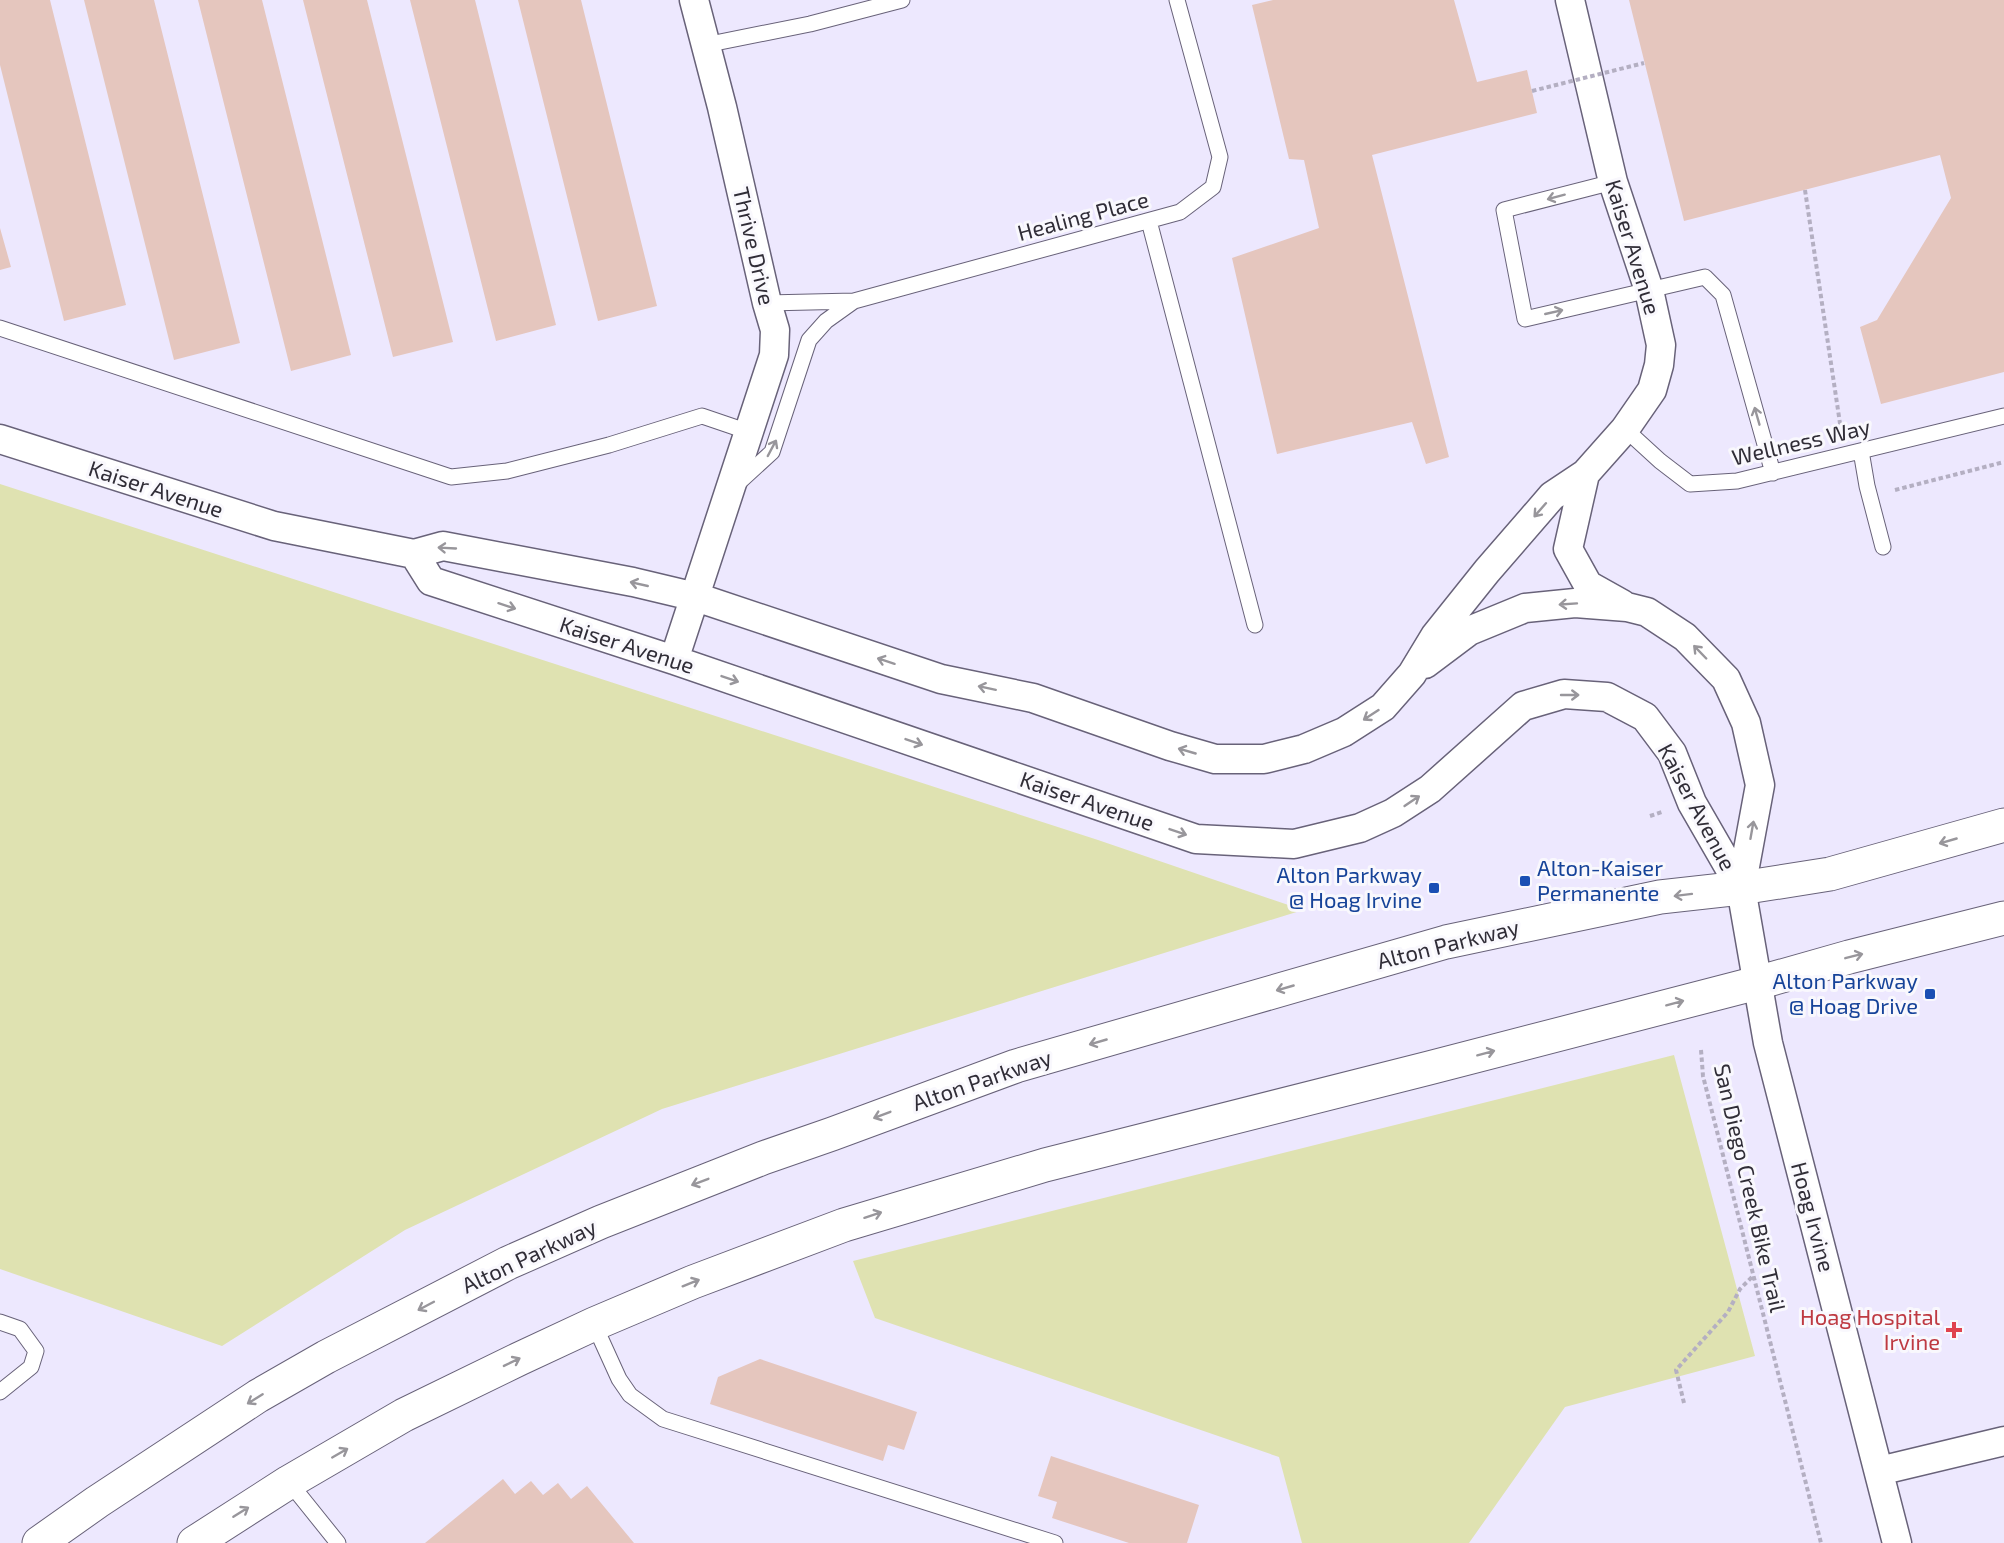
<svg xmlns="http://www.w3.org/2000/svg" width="2004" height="1543" font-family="'Exo 2',sans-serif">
<rect width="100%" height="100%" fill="#ede8fe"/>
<path fill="#dfe2b1" d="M0,484L1098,840L1303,910L662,1109L405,1230L222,1346L0,1269Z
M1674,1055L1755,1356L1565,1407L1469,1543H1302L1279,1457L875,1318L853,1261Z"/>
<path fill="#e5c6be" d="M0,0H50L126,305L64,321L0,65Z
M84,0H154L240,343L174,360Z
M198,0H262L351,355L291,371Z
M303,0H367L453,342L393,357Z
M410,0H475L556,325L496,341Z
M518,0H581L657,306L598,321Z
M1273,0H1454L1477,82L1527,70L1537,113L1372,155L1449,457L1426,464L1412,422L1277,454L1232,258L1319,228L1304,160L1289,159L1252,5Z
M1629,0H2004V372L1881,404L1860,327L1877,320L1951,198L1940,155L1684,221Z
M0,228L11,267L0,270Z
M760,1359L917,1412L904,1450L888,1445L883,1461L710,1404L718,1377Z
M1051,1456L1199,1505L1187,1543H1129L1052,1518L1057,1502L1038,1496Z
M503,1479L515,1494L531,1481L543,1495L558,1483L571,1499L587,1486L634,1543H425Z"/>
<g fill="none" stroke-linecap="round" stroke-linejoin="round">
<defs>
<path id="lane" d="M705,45L810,24L902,0
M1613,182L1504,210L1525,319L1705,277L1723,295L1773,473
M1149,221L1255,625
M767,303L854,301L1180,212L1213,187L1220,157L1177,0
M0,328L451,477L507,471L609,445L702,416L749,432
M1625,429L1660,461L1690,484L1737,481L2004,416
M1861,451L1867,486L1883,547
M736,485L772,452L809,340L826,321L854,301
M0,1322L20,1329L36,1351L31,1367L0,1392
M594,1324L619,1379L630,1395L663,1419L1055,1543
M289,1482L338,1543"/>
<path id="street" d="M0,439L274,526L414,554L431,581L674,660L1196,839L1294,844L1360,828L1393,813L1430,789L1523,706L1564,694L1607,697L1645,717L1672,753L1692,803L1741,888
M1585,474L1568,549L1588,585L1622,604
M414,554L443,546L633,582L696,597L941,679L1033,698L1170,746L1215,759H1264L1304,749L1344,732L1383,707L1412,674L1435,636L1487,571L1552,496L1585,474L1625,429L1652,390L1659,365L1661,345L1649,290L1613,182L1570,0
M674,660L774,355L775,330L767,303L722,107L694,0
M1425,664L1469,631L1525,608L1575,603L1627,607L1647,612L1685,637L1726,679L1746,723L1760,785L1741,888L1768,1043L1897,1543
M1879,1471L2004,1441"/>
<path id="secondary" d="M39,1543L97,1502L258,1396L326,1357L508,1263L601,1222L763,1158L832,1134L1016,1066L1446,942L1660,897L1741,888L1830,874L2004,825
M194,1543L289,1482L404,1415L519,1359L594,1324L693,1282L844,1225L1045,1165L1429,1068L1757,983L1849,957L2004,918"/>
</defs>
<use href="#lane" stroke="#686279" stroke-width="17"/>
<use href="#street" stroke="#686279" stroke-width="31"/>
<use href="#secondary" stroke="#686279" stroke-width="35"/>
<path stroke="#b4afc2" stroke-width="4" stroke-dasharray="4.5 3" stroke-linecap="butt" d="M1805,190L1841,430
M1895,490L2004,462
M1650,816L1662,812
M1701,1050L1703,1076L1821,1543
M1684,1403L1676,1370L1728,1312L1740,1289L1752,1277"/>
<use href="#lane" stroke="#fff" stroke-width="15"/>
<use href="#street" stroke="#fff" stroke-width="28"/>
<use href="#secondary" stroke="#fff" stroke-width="33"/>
<path stroke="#b4afc2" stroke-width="4" stroke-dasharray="4.5 3" stroke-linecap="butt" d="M1532,91L1644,63"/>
</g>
<defs><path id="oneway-shaft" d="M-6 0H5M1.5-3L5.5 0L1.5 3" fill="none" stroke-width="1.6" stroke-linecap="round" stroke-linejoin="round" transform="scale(1.5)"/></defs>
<g stroke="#98969b">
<use href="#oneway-shaft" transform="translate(1556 197) rotate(165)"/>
<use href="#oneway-shaft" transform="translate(1554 312) rotate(-13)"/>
<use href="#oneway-shaft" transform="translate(1757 416) rotate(-106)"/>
<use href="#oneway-shaft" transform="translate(772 448) rotate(-62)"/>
<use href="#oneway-shaft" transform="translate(1540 510) rotate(131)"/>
<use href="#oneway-shaft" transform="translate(447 548) rotate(-177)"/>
<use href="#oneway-shaft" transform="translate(639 584) rotate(-167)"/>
<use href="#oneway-shaft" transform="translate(1568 604) rotate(176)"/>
<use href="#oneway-shaft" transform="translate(507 606) rotate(18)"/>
<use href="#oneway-shaft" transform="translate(1700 652) rotate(-134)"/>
<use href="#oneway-shaft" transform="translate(886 661) rotate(-162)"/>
<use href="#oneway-shaft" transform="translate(730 679) rotate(19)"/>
<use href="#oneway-shaft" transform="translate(987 688) rotate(-168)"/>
<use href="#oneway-shaft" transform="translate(1570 695)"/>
<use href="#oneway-shaft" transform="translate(1371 715) rotate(147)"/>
<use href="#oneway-shaft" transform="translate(914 742) rotate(19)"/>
<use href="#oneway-shaft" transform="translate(1187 751) rotate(-164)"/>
<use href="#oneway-shaft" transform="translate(1412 801) rotate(-34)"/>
<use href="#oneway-shaft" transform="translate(1752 830) rotate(-80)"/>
<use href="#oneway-shaft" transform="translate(1178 832) rotate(19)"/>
<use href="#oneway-shaft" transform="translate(1948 841) rotate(164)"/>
<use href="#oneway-shaft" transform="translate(1683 895) rotate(173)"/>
<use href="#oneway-shaft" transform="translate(1854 956) rotate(-14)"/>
<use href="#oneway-shaft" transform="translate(1285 988) rotate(164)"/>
<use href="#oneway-shaft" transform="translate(1675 1003) rotate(-15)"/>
<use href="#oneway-shaft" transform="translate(1098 1042) rotate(164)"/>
<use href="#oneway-shaft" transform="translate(1486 1053) rotate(-15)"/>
<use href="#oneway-shaft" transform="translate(882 1115) rotate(159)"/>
<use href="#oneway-shaft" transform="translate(700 1182) rotate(159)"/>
<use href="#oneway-shaft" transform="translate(873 1215) rotate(-18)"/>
<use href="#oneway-shaft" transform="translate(691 1283) rotate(-22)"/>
<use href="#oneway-shaft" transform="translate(426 1306) rotate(152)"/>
<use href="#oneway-shaft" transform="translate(512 1362) rotate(-26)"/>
<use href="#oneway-shaft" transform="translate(255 1399) rotate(148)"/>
<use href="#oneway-shaft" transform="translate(340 1453) rotate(-30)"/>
<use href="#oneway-shaft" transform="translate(241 1512) rotate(-32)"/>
</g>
<g fill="#1a4fb4" stroke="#f9f8fd" stroke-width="2">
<rect x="1519" y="875" width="12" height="12" rx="3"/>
<rect x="1428" y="882" width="12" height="12" rx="3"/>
<rect x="1924" y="988" width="12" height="12" rx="3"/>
</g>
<path fill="#e0444e" stroke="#f9f8fd" stroke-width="2" d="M1951 1321h6v6h6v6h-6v6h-6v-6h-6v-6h6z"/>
<g text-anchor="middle" stroke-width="6" stroke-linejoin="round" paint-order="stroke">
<g font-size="22" fill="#302d37" stroke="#f9f8fd">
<text transform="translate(1083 216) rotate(-15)" y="8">Healing Place</text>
<text transform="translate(754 246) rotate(77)" y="8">Thrive Drive</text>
<text transform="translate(1633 247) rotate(73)" y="8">Kaiser Avenue</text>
<text transform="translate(1801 442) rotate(-13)" y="8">Wellness Way</text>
<text transform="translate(156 489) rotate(18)" y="8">Kaiser Avenue</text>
<text transform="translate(627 645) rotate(18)" y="8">Kaiser Avenue</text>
<text transform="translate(1087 801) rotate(19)" y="8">Kaiser Avenue</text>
<text transform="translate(1697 807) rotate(62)" y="8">Kaiser Avenue</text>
<text transform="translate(1448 944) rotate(-14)" y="8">Alton Parkway</text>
<text transform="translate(982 1080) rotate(-19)" y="8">Alton Parkway</text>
<text transform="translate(1750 1188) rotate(77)" y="8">San Diego Creek Bike Trail</text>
<text transform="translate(1813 1217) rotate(75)" y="8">Hoag Irvine</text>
<text transform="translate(529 1256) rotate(-25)" y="8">Alton Parkway</text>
</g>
<g font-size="22" fill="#164399" stroke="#f9f8fd" text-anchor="end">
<text x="1537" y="876" text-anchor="start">Alton-Kaiser<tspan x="1537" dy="25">Permanente</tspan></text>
<text x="1422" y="883">Alton Parkway<tspan x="1422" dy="25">@ Hoag Irvine</tspan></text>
<text x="1918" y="989">Alton Parkway<tspan x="1918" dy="25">@ Hoag Drive</tspan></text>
</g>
<g font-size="22" fill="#be3a42" stroke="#f9f8fd" text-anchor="end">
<text x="1940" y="1325">Hoag Hospital<tspan x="1940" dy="25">Irvine</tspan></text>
</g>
</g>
</svg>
